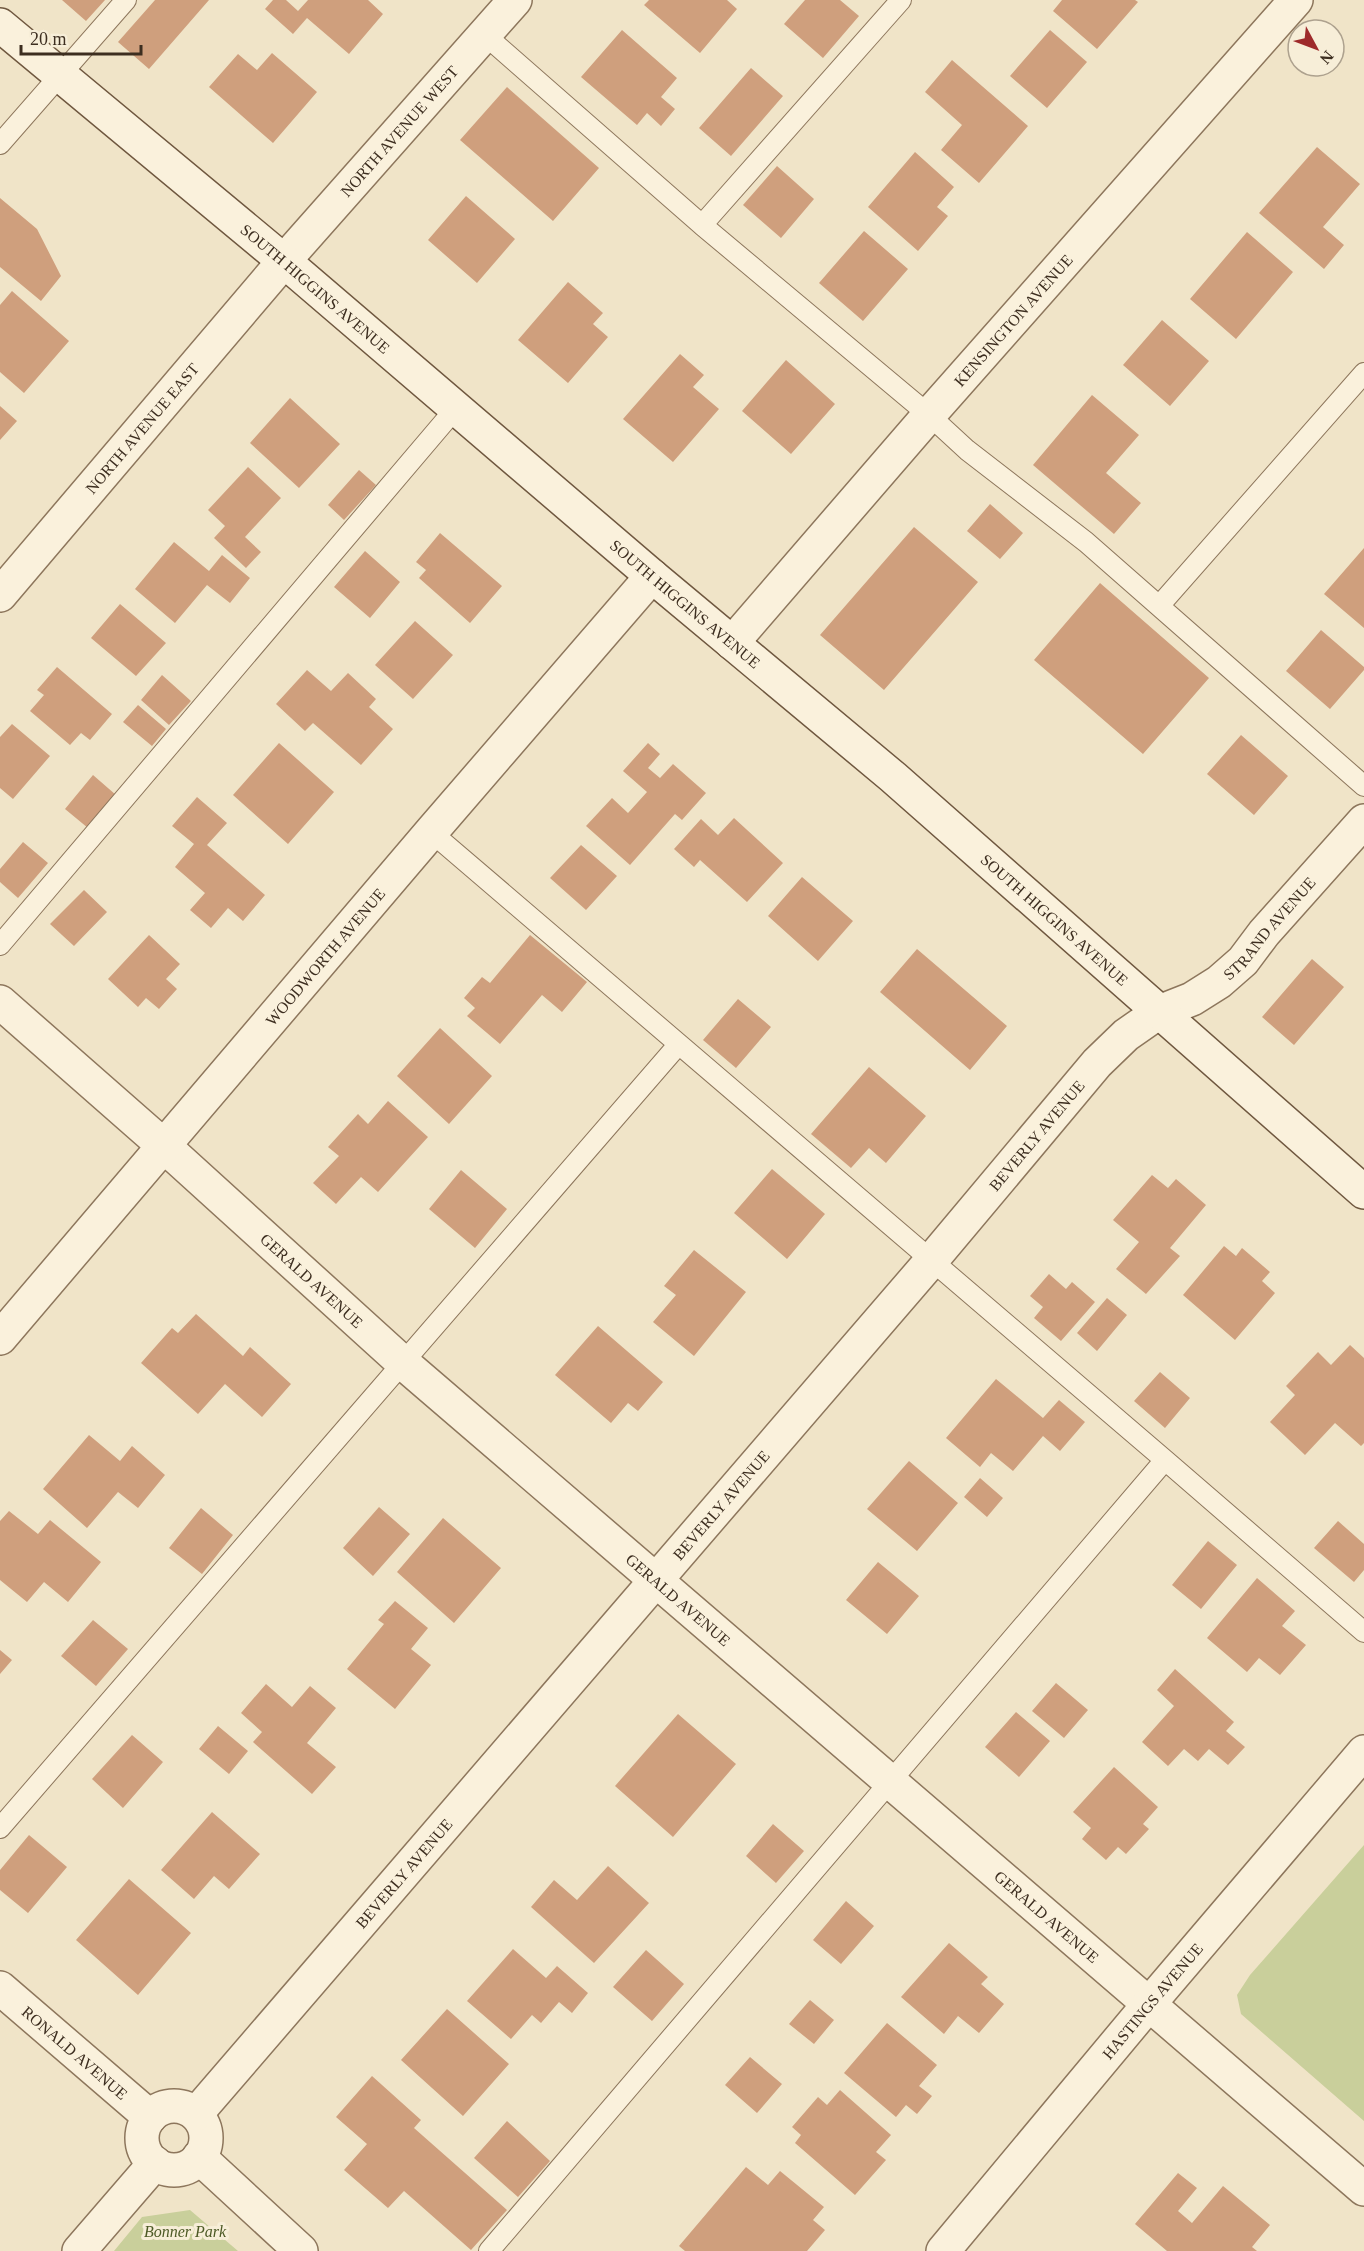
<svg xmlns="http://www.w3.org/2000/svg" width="1364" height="2251" font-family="Georgia,serif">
<rect width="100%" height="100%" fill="#f0e4c8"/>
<path fill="#c9cf9b" d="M1364,1845V2121L1241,2014L1237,1995L1250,1975Z
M190,2210L238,2251H114L142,2217Z"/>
<path fill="#cf9f7d" d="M62,0H105L86,21Z
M155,0H209L149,69L118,42Z
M273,0H286L298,11L308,0H368L383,14L349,54L307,18L293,34L265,9Z
M649,0H727L737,9L700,53L644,5Z
M805,0H840L859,16L823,58L784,24Z
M1062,0H1135L1138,2L1097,49L1053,11Z
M622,30L677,78L661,97L675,109L661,126L647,113L637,125L581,77Z
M1050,30L1087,62L1047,108L1010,76Z
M272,53L317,92L273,143L209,87L238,54L257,70Z
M952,60L1028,126L979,183L941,150L962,125L925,92Z
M751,68L783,96L731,156L699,128Z
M507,87L599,168L553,221L460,140Z
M1317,147L1360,184L1323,227L1344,245L1324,269L1259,213Z
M915,152L954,187L937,207L948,216L918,251L868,207Z
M777,166L814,199L781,238L743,205Z
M466,196L515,239L477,283L428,240Z
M0,198L37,229L61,276L41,301L0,267Z
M864,231L908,269L863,321L819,283Z
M1247,232L1293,272L1236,339L1190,299Z
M568,282L603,313L593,324L608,337L568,383L518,340Z
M12,291L69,341L24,393L0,372V305Z
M1162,320L1209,361L1170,406L1123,365Z
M680,354L704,375L693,387L719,409L673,462L623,419Z
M786,360L835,404L791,454L742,411Z
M1092,395L1139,435L1106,473L1141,503L1114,534L1033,465Z
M290,398L340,444L299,488L250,443Z
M0,406L17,421L0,440Z
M248,467L281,498L245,537L261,552L246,568L214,538L225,526L208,510Z
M359,470L376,485L344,520L328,505Z
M990,504L1023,533L1000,559L967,531Z
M914,527L978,582L884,690L820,635Z
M440,533L502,586L470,623L419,578L426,570L416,562Z
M174,542L209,571L222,555L250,578L230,603L207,585L175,623L135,589Z
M1364,548V628L1324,594Z
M365,551L400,582L370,618L334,587Z
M1100,583L1209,678L1143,754L1034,660Z
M120,604L166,643L136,676L91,638Z
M415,621L453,655L413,699L375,665Z
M1321,630L1364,667V670L1330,709L1286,671Z
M57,667L112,714L90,740L81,733L70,745L30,711L44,695L37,690Z
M307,670L331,691L348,673L376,699L369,707L393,729L361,765L313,723L305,731L276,704Z
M162,675L191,701L169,725L141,700Z
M138,705L166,729L152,746L123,722Z
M12,724L50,756L13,799L0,788V737Z
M1241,735L1288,776L1254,815L1207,774Z
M279,743L334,792L288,844L233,795Z
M648,743L660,754L648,768L660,778L673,764L706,793L682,820L675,814L630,865L586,826L612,798L628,813L647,792L623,771Z
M93,775L116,795L88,828L65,809Z
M197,797L227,823L207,845L265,895L243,921L228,908L211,928L190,910L205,893L175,867L194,844L172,826Z
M734,818L783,863L747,902L700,860L694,867L674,849L701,819L718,835Z
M23,842L48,863L18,898L0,882V869Z
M581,845L617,876L586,910L550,878Z
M802,877L853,921L818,961L768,916Z
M84,890L107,912L74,946L50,924Z
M149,935L180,964L166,979L177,989L159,1009L146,998L138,1007L108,979Z
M530,935L587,982L562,1012L542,995L500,1044L467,1016L475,1008L464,998L482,977L490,983Z
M917,949L1007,1026L970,1070L880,992Z
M1312,959L1344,987L1294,1045L1262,1017Z
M738,999L771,1027L736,1068L703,1040Z
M440,1028L492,1076L449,1124L397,1076Z
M869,1067L926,1116L886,1163L869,1148L851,1168L811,1134Z
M388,1101L428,1137L378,1192L361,1177L336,1204L313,1183L339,1156L328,1147L358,1114L368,1124Z
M772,1169L825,1214L787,1259L734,1213Z
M461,1170L507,1209L475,1248L429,1209Z
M1152,1175L1168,1188L1176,1179L1206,1205L1170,1248L1180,1256L1146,1294L1116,1269L1139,1242L1113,1220Z
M1224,1246L1236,1256L1242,1248L1270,1272L1262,1281L1275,1293L1235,1340L1183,1295Z
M694,1250L746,1292L694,1356L653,1322L676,1295L664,1286Z
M1049,1274L1066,1289L1072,1282L1095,1302L1061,1341L1034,1318L1043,1307L1030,1296Z
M1107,1298L1127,1315L1097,1351L1077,1333Z
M196,1314L243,1356L250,1347L291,1384L262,1417L225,1384L198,1414L141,1363L172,1328L178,1333Z
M598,1326L663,1382L638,1411L628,1403L611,1423L555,1375Z
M1350,1345L1364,1358V1443L1361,1446L1335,1423L1305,1455L1270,1422L1295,1395L1286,1386L1318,1352L1331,1365Z
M1160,1372L1190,1398L1165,1428L1134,1401Z
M996,1379L1043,1418L1059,1400L1085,1422L1060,1451L1043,1436L1013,1471L991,1453L980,1467L946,1438Z
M89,1435L120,1461L132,1446L165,1475L138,1508L118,1492L87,1528L43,1489Z
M909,1461L958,1503L917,1551L867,1509Z
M980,1478L1003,1498L987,1517L964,1497Z
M379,1507L410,1534L373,1576L343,1548Z
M201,1508L233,1535L202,1574L169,1548Z
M9,1511L38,1534L50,1520L101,1562L68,1602L44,1582L27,1602L0,1580V1521Z
M443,1518L501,1568L454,1623L397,1572Z
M1338,1521L1364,1544V1570L1354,1582L1314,1548Z
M1208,1541L1237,1565L1201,1609L1172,1585Z
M878,1562L919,1596L887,1634L846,1600Z
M1257,1578L1295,1611L1282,1626L1306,1645L1280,1675L1259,1658L1247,1672L1207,1638Z
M395,1601L428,1628L411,1649L431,1665L395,1709L347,1669L384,1624L378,1620Z
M93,1620L128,1649L96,1686L61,1656Z
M0,1650L12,1660L0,1674Z
M1175,1669L1234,1722L1226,1731L1245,1747L1228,1765L1209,1749L1198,1761L1184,1749L1168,1766L1142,1742L1174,1706L1157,1690Z
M1056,1683L1088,1710L1064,1738L1032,1711Z
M266,1684L292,1707L310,1686L336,1708L307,1743L336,1767L312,1794L253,1742L262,1732L241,1713Z
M1016,1712L1050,1741L1019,1777L985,1747Z
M678,1714L736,1764L673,1837L615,1786Z
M218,1726L248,1751L229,1774L199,1749Z
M132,1735L163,1762L123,1808L92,1779Z
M1114,1767L1158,1807L1143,1824L1149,1829L1126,1854L1118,1847L1106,1860L1082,1839L1091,1828L1073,1812Z
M212,1812L260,1854L229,1889L214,1876L194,1899L161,1870Z
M773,1824L804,1851L776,1883L746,1856Z
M29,1835L67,1867L28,1913L0,1890V1870Z
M608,1866L649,1903L594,1963L531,1907L554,1880L577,1900Z
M129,1879L191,1933L138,1995L76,1940Z
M846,1901L874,1926L841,1964L813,1940Z
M949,1943L988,1977L981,1984L1004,2004L979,2033L958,2016L944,2034L901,1997Z
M513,1949L546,1978L557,1966L588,1993L572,2013L559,2002L541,2023L532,2015L511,2039L467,2001Z
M646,1950L684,1984L652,2021L613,1987Z
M810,2000L834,2020L814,2044L789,2024Z
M447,2009L509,2064L463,2116L401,2060Z
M887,2023L937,2065L919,2086L932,2096L917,2114L906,2105L896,2117L844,2073Z
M750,2057L782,2084L757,2113L725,2085Z
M372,2076L421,2120L414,2128L507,2210L471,2250L404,2191L388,2208L344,2170L367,2144L336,2117Z
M840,2090L891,2135L876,2152L886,2160L855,2195L795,2143L801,2135L792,2127L818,2097L827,2105Z
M507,2121L550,2161L518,2197L474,2158Z
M746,2167L768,2185L780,2171L824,2207L813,2220L825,2230L807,2251H685L679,2246Z
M1178,2173L1197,2188L1178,2211L1192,2223L1223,2186L1270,2225L1252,2247L1257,2251H1167L1135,2224Z"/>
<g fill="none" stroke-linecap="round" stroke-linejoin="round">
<defs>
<path id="lane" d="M485,35L702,225L929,415L967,450L1086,542L1364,786
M0,144L126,0
M702,225L901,0
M1159,606L1364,373
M431,832L1165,1460L1364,1632
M0,945L456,408
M0,1828L678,1045
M489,2251L1165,1460"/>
<g id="street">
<path id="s1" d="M0,595L284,261L515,0"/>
<path id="s2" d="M732,643L929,415L1296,0"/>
<path id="s3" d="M0,1002L164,1146L402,1362L1364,2189"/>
<path id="s4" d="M0,1338L431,832L652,576"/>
<path id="s5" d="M0,1988L150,2117"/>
<circle cx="174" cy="2138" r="32"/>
<path id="s6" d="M196,2114L931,1261L1097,1063L1126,1035L1159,1012L1192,999L1219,982L1243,961L1264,933L1364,821"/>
<path d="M199,2157L301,2251"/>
<path d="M79,2251L155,2163"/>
<path id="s7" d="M943,2251L1149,2004L1364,1752"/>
</g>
<g id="secondary">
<path id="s8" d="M0,25L284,261L652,576L893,777L1364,1192"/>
</g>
</defs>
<use href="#lane" stroke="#8d765c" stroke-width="22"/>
<use href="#street" stroke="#8d765c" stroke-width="36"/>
<use href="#secondary" stroke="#6f573f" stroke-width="36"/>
<use href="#lane" stroke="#faf1dc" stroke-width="20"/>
<use href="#street" stroke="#faf1dc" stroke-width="33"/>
<use href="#secondary" stroke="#faf1dc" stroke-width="33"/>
</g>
<g text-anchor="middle" stroke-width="6" stroke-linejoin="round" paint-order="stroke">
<g font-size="16" fill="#3d2e20" stroke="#f7eed8">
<text dy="6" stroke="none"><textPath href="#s1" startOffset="612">NORTH AVENUE WEST</textPath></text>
<text dy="6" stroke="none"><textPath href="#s8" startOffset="411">SOUTH HIGGINS AVENUE</textPath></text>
<text dy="6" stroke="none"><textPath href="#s2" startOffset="428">KENSINGTON AVENUE</textPath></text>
<text dy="6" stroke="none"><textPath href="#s1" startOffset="219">NORTH AVENUE EAST</textPath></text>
<text dy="6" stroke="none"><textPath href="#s8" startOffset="897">SOUTH HIGGINS AVENUE</textPath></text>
<text dy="6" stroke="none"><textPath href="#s8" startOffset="1383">SOUTH HIGGINS AVENUE</textPath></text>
<text dy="6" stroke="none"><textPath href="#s6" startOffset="1606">STRAND AVENUE</textPath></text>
<text dy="6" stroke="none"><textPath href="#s4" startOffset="501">WOODWORTH AVENUE</textPath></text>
<text dy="6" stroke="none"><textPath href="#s6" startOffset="1290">BEVERLY AVENUE</textPath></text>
<text dy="6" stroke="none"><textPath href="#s3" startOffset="418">GERALD AVENUE</textPath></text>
<text dy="6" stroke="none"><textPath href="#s6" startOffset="804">BEVERLY AVENUE</textPath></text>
<text dy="6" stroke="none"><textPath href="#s3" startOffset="904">GERALD AVENUE</textPath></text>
<text dy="6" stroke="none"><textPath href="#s6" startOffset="318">BEVERLY AVENUE</textPath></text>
<text dy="6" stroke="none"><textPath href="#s3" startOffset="1390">GERALD AVENUE</textPath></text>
<text dy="6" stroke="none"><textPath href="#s7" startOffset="326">HASTINGS AVENUE</textPath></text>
<text dy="6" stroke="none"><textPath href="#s5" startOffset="99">RONALD AVENUE</textPath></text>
</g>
<g font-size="16" font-style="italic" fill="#4d5a26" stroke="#f7eed8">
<text x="185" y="2237">Bonner Park</text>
</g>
</g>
<g transform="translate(1316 48) rotate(131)"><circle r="28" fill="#f7eed8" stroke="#ada18e" stroke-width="1.5"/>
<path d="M0-4.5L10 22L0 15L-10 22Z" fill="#9e2a2b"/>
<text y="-9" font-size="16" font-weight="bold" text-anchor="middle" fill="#3d2e20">N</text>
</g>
<path d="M21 45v9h120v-9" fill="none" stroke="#3d2e20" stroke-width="3"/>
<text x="30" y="45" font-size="18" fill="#3d2e20" stroke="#f7eed8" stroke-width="4.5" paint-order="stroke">20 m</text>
</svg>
